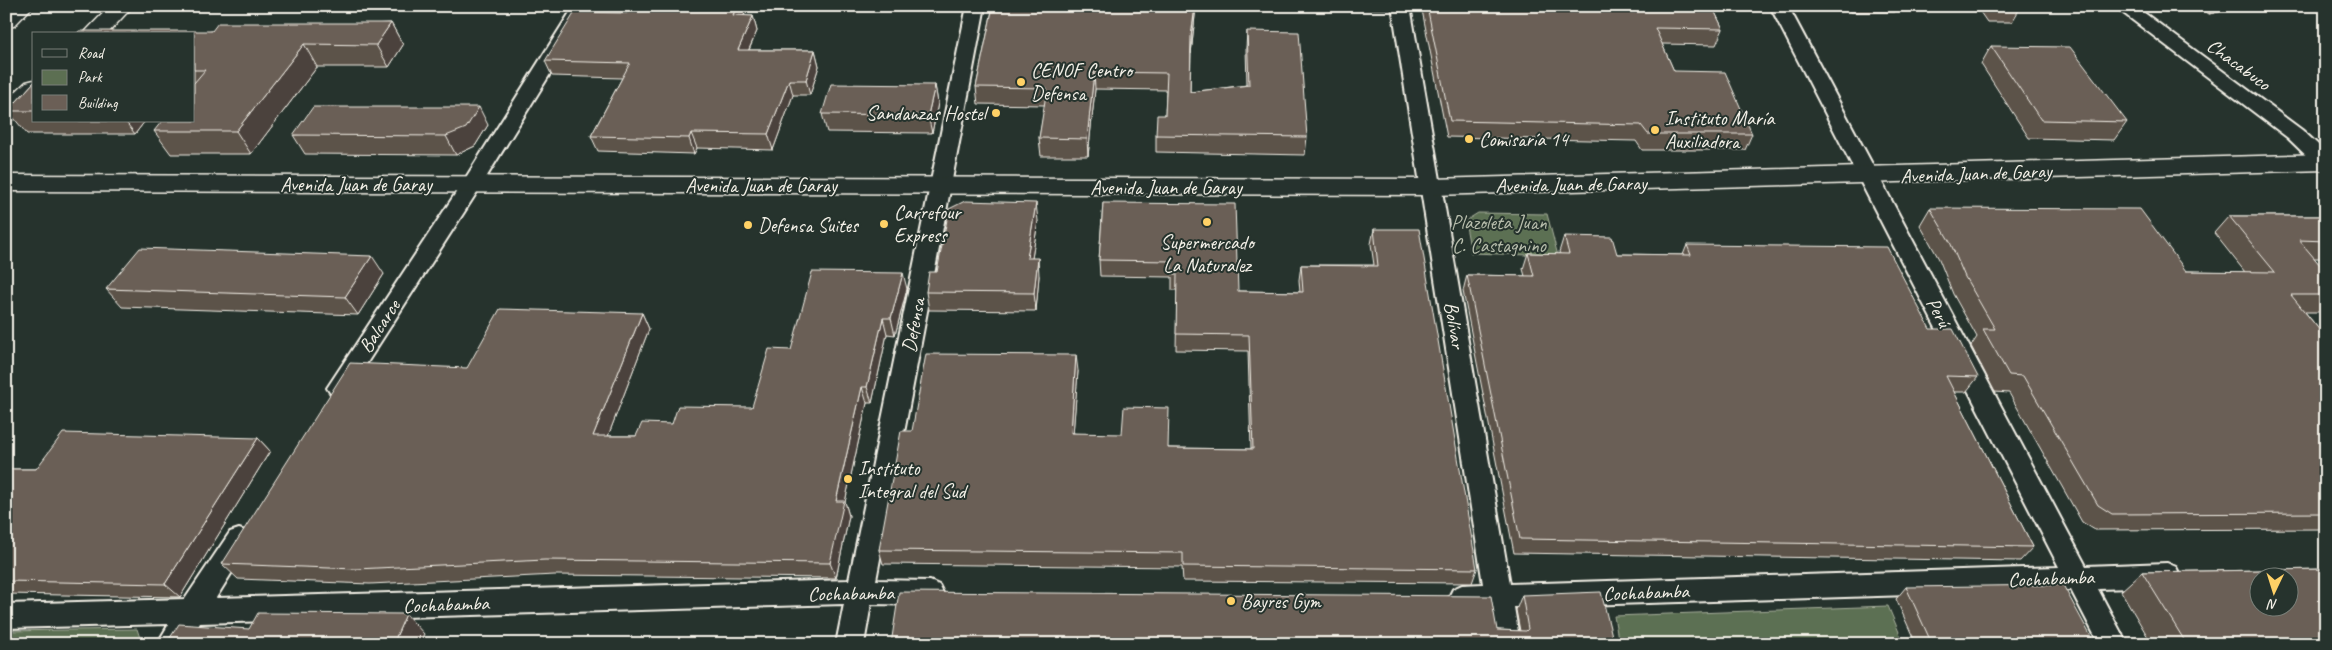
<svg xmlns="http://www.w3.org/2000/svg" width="2332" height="650" font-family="Caveat,sans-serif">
<rect width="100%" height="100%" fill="#26332d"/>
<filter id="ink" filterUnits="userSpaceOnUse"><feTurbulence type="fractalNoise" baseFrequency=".02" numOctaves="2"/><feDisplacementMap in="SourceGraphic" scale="10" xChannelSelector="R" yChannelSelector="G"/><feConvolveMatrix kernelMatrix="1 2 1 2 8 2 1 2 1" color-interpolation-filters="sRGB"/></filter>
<g filter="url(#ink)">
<path fill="#5c6f52" stroke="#a8b09d" d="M1478,213L1547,214L1558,256L1471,253L1465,221Z
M1888,606L1904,644H1619L1614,616Z
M137,629L142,644H6V631Z"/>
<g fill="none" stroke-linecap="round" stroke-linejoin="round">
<defs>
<path id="street" d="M574,6H592L479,189L347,394L339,397L331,394L327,388L331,382L465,179Z
M967,6H985L876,580L930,581L939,585L943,593L939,601L930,605L871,604L864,644H836L844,604L200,623L187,644H157L169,624L6,628V604L185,599L230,532L239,529L248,532L252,540L216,598L849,580Z
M1392,6H1410L1510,584L2059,567L1770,6H1788L2086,566L2167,563L2176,567L2180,575L2176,583L2167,587L2098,589L2127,644H2099L2071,590L1514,607L1520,644H1492L1487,608L1462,609L1453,605L1449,597L1453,589L1462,585L1483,584Z
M2114,6H2135L2302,130L2326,152V169L2319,168L2288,138Z"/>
<path id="secondary" d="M2326,154V170L1432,195L6,191V175L1432,179Z"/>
<path id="primary" d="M10,6H33L14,26L6,27V10Z
M110,6H133L107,34H83Z
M34,80V100L14,119L6,121V101L26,82Z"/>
</defs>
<use href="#street" stroke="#f4f1e8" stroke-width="4"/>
<use href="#secondary" stroke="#f4f1e8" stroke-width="3"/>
<use href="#primary" stroke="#f4f1e8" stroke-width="3"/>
<use href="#street" fill="#26332d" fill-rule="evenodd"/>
<use href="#secondary" fill="#26332d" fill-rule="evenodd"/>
<use href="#primary" fill="#26332d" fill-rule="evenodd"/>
</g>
<path fill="#5c524a" stroke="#f4f1e8" d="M748,6L744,16H753L757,31L749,50H815L819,66L810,95H793L773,150L697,148L694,154L598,151L591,136L622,78L552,76L545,61L627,13Z
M993,6H1196L1191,54L1190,92L1247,85L1246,48L1247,31L1307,137L1305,155L1156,152V135L1165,115L1166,90L1095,89L1088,156H1041L1039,138L1045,105L978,104L976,87Z
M1325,6H1391V9H1325Z
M1411,6H1712L1723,29L1716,45L1662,44L1674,71L1752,134L1745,150H1642L1636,141L1447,137L1422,10H1413Z
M1846,6H1897L1894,12H1850Z
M1976,6H2016L2019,10L2012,22H1987Z
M2197,6H2245L2209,14Z
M391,23L403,45L389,67H317L251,154H171L154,131L194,121V34L212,31Z
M1991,46L2127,122L2114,140L2029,138L1981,64Z
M34,82V121H145L135,134H27L8,111Z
M935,85L938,103L932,133L827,132L822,114Z
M488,125L475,146L456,155L305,154L293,135Z
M1103,203L1238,291L1300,292L1299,280L1301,265H1374L1371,244L1374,229L1477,569L1472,583L1183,581L1182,567L883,564L879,550L912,431L1078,371L1073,433L1169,448L1251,449L1248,351L1176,350L1177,290H1172V277L1100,276L1099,260Z
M1930,208L2186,271L2245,272L2214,233L2229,216H2326V258H2314L2326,272V312H2305L2326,338V529L2095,530L2082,522L2009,393L1995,392L1971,346L1977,337L1953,294L1939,259L1920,225Z
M1038,221L1032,258L1039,276L1036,311L929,310L926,292L937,272Z
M1564,236L1617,254L1683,255L1687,245L1930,329L1978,377L1966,392H1954L2033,547L2020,561L1514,553L1463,291L1467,275L1525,276L1523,269L1528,253L1560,254L1559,252Z
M384,274L358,315L122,307L106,289Z
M907,289L895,335L887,334L872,403H867L845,502L849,516L836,578L555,575L370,584L238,579L222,564L467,368L642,313L649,329L608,436H636L672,424L752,407L791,350Z
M258,438L270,451L180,597L6,594V469H36Z
M2326,569V644H2152L2121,591L2142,572Z
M1906,587L2095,644H1916L1896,599Z
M1522,595L1614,644L1497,630L1520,631L1516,610Z"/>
<path fill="#4b423c" stroke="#f4f1e8" d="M737,6H748L737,31L733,15Z
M1195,6H1196L1191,54V37Z
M2215,6H2245L2209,14Z
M753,16L757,31L742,65L738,50Z
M391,23L403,45L389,67L376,45Z
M304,44L317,67L251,154L236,131Z
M815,50L819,66L810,95L806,80Z
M1094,72L1095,89L1088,156L1087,139Z
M789,80L793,95L773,150L768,134Z
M935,85L938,103L932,133L928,115Z
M479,107L488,125L475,146L456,155L446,136Z
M125,121H145L135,134Z
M691,133L697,148L694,154L689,138Z
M1036,203L1038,221L1029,277L1027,258Z
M372,256L384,274L358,315L345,297Z
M1038,258L1039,276L1036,311L1034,293Z
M903,273L907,289L895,335L891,318Z
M642,313L649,329L602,452L593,436Z
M883,318L887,334L872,403L867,387Z
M1076,355L1078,371L1072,448L1071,433Z
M862,387L867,403L845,502L849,516L836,578L830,563L836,501Z
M258,438L270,451L180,597L165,584Z
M406,614L424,634L419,644H393Z"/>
<path fill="#6b5f56" stroke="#f4f1e8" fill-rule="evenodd" d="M631,6H737L733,15L753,16L738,50H815L806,80H789L768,134L691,133L689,138L591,136L630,63L545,61L575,12L627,13Z
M993,6H1195L1191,37L1190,92L1249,85L1247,31L1299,32L1307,137L1156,135L1157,115H1165L1167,73L1094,72L1087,139L1039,138L1047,88L976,87Z
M1427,6H1712L1723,29L1655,28L1674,71L1725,72L1752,134H1648L1641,125L1450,121Z
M1991,6H2016L2019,10L1994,9Z
M218,23H391L376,45L304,44L236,131H154L162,121H194V83L205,70H194V34H76L79,31H212Z
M1991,46L2070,47L2127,122L2041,120Z
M34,82V111H8Z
M831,84L935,85L928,115L822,114Z
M313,107H479L466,128L446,136L293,135Z
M965,201L1036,203L1027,258H1038L1034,293L926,292L929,272H937L949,209Z
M1103,203L1235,204L1238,291L1303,292L1301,265L1378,266L1374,229H1419L1477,569L1183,566V553L879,550L901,431H912L926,354L1076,355L1071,433L1122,434L1124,407L1169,408L1168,448L1253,449L1249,335L1176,334L1177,274H1172V261L1099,260Z
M1930,208L2140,209L2186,271L2275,272L2229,216H2326V241L2299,240L2326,272V295H2291L2326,338V513L2112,514L2098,505L2023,376L2009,375L1983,329H1995L1965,277L1950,242Z
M1564,236L1612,237L1617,254L1691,255L1687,245L1887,247L1930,329H1953L1978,377L1946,376L2033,547L1520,539L1467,275L1534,276L1528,253L1569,254Z
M140,248L372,256L345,297L106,289Z
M812,272L903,273L891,318H883L867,387H862L836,501H844L830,563L545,560L356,569L222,564L350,363L467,368L500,309L642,313L593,436H636L642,423L672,424L678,406L752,407L769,349L791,350Z
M63,433L258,438L165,584L6,581V469H36Z
M2326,569V641L2186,643L2142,572ZM2260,578H2290V608H2260Z
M2063,585L2095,644H1932L1906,587Z
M899,592L1491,596L1497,630L1526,631L1528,629L1522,595L1601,592L1614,644H891Z
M258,613L406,614L393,644H166L179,624L249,629Z"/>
</g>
<g fill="#ffd166" stroke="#26332d" stroke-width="2">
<circle cx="1021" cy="82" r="5"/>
<circle cx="996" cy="113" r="5"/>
<circle cx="1655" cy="130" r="5"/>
<circle cx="1469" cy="139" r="5"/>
<circle cx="1207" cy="222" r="5"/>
<circle cx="884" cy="224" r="5"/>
<circle cx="748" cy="225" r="5"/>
<circle cx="848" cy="479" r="5"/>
<circle cx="1231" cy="601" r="5"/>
</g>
<g text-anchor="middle" stroke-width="4" stroke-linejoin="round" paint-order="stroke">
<g font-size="20" fill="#f4f1e8" stroke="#26332d">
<text transform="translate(2239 64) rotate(36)" y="7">Chacabuco</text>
<text transform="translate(1976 173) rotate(-2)" y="7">Avenida Juan de Garay</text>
<text x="356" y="191">Avenida Juan de Garay</text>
<text transform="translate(1571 184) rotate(-1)" y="7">Avenida Juan de Garay</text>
<text x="761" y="192">Avenida Juan de Garay</text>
<text x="1166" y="194">Avenida Juan de Garay</text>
<text transform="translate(1939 312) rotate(62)" y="7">Perú</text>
<text transform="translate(913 325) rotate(-79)" y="7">Defensa</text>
<text transform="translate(1455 325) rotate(81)" y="7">Bolívar</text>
<text transform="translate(379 326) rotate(-57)" y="7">Balcarce</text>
<text transform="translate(2051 578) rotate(-2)" y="7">Cochabamba</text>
<text transform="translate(1646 592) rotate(-2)" y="7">Cochabamba</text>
<text transform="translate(851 593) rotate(-1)" y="7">Cochabamba</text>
<text transform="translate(446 604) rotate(-2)" y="7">Cochabamba</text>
</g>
<g font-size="20" fill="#f4f1e8" stroke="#26332d" text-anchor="start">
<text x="1031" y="77">CENOF Centro<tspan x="1031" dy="23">Defensa</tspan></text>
<text x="986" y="120" text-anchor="end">Sandanzas Hostel</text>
<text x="1665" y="125">Instituto María<tspan x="1665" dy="23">Auxiliadora</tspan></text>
<text x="1479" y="146">Comisaría 14</text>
<text x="894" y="219">Carrefour<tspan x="894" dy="23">Express</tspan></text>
<text x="758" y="232">Defensa Suites</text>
<text x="1207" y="249" text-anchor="middle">Supermercado<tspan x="1207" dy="23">La Naturalez</tspan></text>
<text x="858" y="475">Instituto<tspan x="858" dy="23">Integral del Sud</tspan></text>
<text x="1241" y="608">Bayres Gym</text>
</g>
<g font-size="20" fill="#b7bdac" stroke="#26332d">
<text x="1499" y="229">Plazoleta Juan<tspan x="1499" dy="23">C. Castagnino</tspan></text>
</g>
</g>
<rect width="2332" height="650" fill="none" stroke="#26332d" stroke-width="25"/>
<rect x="12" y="12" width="2307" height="625" fill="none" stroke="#f4f1e8" stroke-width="2" filter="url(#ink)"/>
<rect x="32" y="32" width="162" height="90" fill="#26332d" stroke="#787f78"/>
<rect x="42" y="49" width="25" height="8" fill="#26332d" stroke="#787f78"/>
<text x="78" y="58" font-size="15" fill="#f4f1e8">Road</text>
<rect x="42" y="70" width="25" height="15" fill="#5c6f52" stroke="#787f78"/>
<text x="78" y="82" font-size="15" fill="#f4f1e8">Park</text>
<rect x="42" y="95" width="25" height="15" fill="#6b5f56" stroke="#787f78"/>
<text x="78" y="108" font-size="15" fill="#f4f1e8">Building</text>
<g transform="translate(2274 592) rotate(184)"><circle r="24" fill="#26332d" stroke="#787f78"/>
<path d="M0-4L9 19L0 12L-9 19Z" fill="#ffd166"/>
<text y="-8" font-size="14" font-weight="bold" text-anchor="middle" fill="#f4f1e8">N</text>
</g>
</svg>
